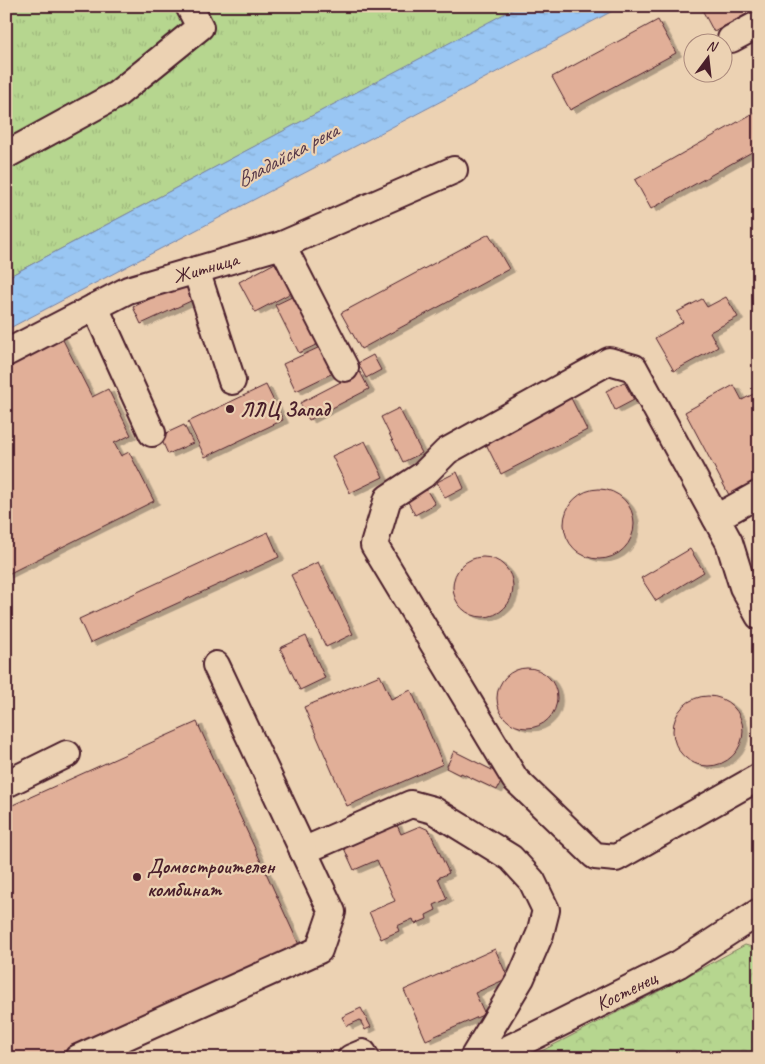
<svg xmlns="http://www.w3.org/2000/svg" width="765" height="1064" font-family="Caveat,sans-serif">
<defs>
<pattern id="grass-tufts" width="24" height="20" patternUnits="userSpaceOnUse" patternTransform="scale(1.25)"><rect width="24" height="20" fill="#b6d68f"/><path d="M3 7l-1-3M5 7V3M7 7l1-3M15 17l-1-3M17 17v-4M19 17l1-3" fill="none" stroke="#9eb77c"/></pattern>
<pattern id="forest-crowns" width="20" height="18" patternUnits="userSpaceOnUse" patternTransform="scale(1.25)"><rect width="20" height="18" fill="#b6d68f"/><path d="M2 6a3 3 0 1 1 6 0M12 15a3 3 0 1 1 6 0" fill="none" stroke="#9eb77c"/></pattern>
<pattern id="water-ripples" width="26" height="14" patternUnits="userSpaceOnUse" patternTransform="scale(1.25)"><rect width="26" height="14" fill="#99c6f3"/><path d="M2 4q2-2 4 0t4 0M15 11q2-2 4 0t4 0" fill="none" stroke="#85aad0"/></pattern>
<filter id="shadow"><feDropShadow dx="5.5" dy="3" stdDeviation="0" flood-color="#0004"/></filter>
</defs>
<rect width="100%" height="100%" fill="#ecd2b3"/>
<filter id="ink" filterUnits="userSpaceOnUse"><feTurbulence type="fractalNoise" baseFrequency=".02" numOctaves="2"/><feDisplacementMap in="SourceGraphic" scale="10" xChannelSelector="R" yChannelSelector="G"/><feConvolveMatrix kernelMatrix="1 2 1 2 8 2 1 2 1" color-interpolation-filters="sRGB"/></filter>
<g filter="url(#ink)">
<path fill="url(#grass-tufts)" stroke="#807a5d" d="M6,6H517L518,7L6,278Z"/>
<path fill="url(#forest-crowns)" stroke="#807a5d" d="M745,945L759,949V1058H528L659,991Z"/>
<path fill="url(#water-ripples)" stroke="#7983a3" d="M519,6H622L6,330V278Z"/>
<path fill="#e1af98" stroke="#4a1f2b" filter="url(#shadow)" d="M700,6H759V7L714,32Z
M658,20L676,53L570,110L552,77Z
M759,110V148L651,209L635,180Z
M489,234L509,269L361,349L341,313Z
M275,263L291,293L255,312L239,282Z
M185,282L193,300L141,324L133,307Z
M296,295L320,343L299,353L275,305Z
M726,297L738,317L710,332L718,347L674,371L655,338L683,322L677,312L702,299L707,307Z
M61,336L92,397L108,389L131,435L114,443L121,456L129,452L154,501L6,575V363Z
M320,347L333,373L296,391L283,364Z
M373,355L381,370L366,378L358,363Z
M360,372L369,389L309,420L300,403Z
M624,382L634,400L615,410L606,391Z
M266,385L283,420L205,457L188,422Z
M734,385L742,400L759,391V479L729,495L685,412Z
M570,396L587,430L501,474L484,440Z
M399,408L422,453L403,462L381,417Z
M184,425L193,443L168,454L160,436Z
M365,441L383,477L350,493L332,456Z
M457,472L464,488L445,498L437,482Z
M426,489L435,504L415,515L407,500Z
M564 524a35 35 0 1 1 70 0a35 35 0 1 1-70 0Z
M268,532L279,557L90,643L79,619Z
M690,549L704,572L656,601L641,578Z
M453 587a30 30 0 1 1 60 0a30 30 0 1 1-60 0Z
M318,562L353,634L326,647L291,575Z
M306,636L325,678L300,690L280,648Z
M497 698a30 30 0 1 1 60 0a30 30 0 1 1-60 0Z
M380,675L391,699L411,690L443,764L347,806L304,707Z
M673 731a35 35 0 1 1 70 0a35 35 0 1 1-70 0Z
M197,722L300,947L53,1058H6V808Z
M454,751L504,776L497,790L461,773L460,775L446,768Z
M396,823L401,834L420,826L429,830L449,873L438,878L447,899L434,905L436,910L426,915L427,919L415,924L413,919L397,926L399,931L381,939L369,912L395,901L377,860L354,870L343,846Z
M495,949L508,978L475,993L485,1014L426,1040L404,990Z
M361,1008L371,1027L365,1030L360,1020L347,1026L342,1017Z"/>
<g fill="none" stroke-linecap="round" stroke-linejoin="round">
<defs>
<g id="minor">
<path d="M731,39L759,24"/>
<path d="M6,155L116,95L200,27L189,6"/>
<path d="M282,245L454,170"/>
<path d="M196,270L232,381"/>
<path d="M95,307L152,433"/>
<path id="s1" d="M6,353L128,290L282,245L345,368"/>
<path d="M716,518L759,494"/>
<path d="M759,616L743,587L729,542L634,368L609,361L447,451L423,475L388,498L374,545L515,779L595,856L616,858L759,777"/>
<path d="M6,784L67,754"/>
<path d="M303,851L411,804L433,810L511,858L532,881L546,910L540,934L521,978L473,1058"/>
<path d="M78,1058L319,950L332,912L216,665"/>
<path d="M351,1058L363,1053L366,1058"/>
<path id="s2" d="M490,1058L679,964L759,912"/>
</g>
</defs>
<use href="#minor" stroke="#4a1f2b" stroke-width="30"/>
<use href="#minor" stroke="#ecd2b3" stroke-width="26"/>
</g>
</g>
<g fill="#4a1f2b" stroke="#ecd2b3" stroke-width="2">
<circle cx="230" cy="409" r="5"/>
<circle cx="137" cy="877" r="5"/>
</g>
<g text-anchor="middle" stroke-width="4.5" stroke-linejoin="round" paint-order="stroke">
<g font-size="20" fill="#4a1f2b" stroke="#ecd2b3">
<text dy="7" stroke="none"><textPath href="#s1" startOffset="218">Житница</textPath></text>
<text dy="7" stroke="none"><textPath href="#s2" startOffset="152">Костенец</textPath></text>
</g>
<g font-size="20" font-weight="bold" fill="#4a1f2b" stroke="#ecd2b3" text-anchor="start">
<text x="240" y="416">ЛЛЦ Запад</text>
<text x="147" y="873">Домостроителен<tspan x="147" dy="23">комбинат</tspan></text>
</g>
<g font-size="21" font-style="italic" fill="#563849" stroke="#ecd2b3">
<text transform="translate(287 155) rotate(-28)" y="7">Владайска река</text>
</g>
</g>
<rect width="765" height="1064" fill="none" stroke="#ecd2b3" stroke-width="25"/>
<rect x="12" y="12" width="740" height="1039" fill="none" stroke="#4a1f2b" stroke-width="2" filter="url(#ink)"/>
<g transform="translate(708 58) rotate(15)"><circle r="24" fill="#ecd2b3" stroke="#ab8a7d"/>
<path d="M0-4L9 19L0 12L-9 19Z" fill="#4a1f2b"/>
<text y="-8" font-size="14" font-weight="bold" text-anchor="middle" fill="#4a1f2b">N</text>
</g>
</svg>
